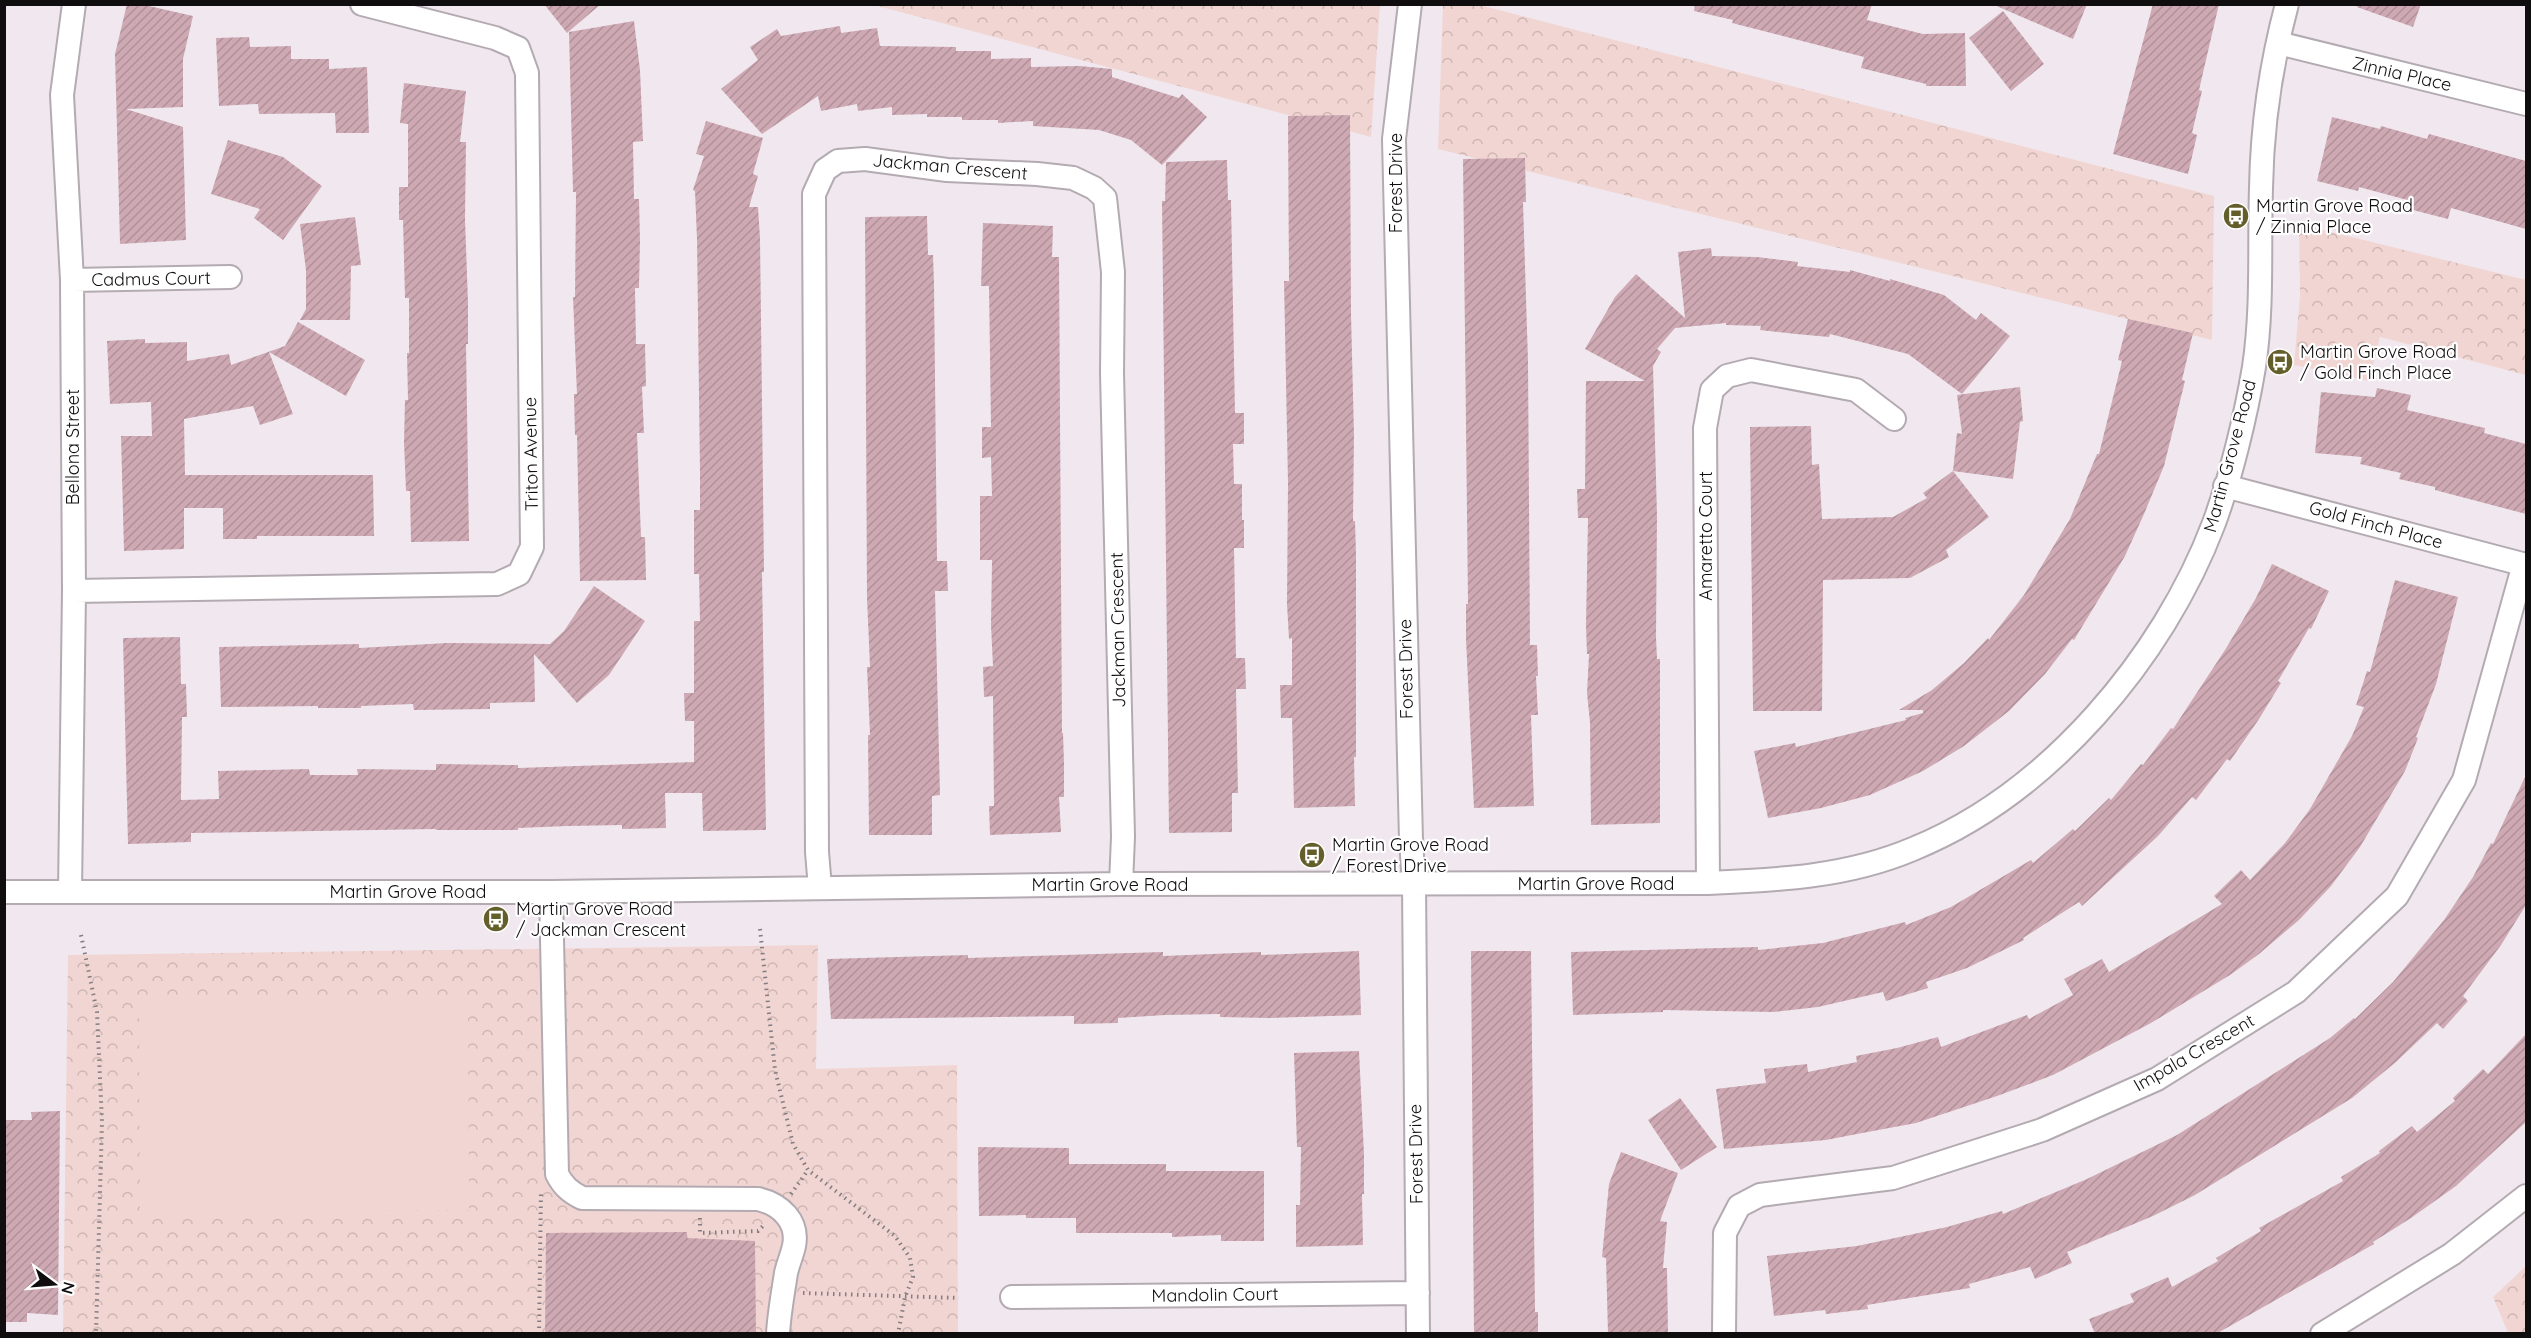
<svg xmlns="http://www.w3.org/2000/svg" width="2531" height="1338" font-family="Quicksand,sans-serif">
<defs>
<pattern id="forest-crowns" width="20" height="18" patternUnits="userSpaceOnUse" patternTransform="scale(1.5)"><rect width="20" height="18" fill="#f1d5d2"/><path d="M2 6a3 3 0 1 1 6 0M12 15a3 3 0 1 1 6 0" fill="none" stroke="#ceb6b3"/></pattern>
<pattern id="building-hatch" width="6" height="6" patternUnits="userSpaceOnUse" patternTransform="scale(1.5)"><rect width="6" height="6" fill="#cea9b3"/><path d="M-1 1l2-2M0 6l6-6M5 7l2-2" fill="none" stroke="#b09099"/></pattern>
</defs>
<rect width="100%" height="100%" fill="#f1e8ef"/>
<path fill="url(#forest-crowns)" d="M874,5H1380L1371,137Z
M1443,5H1480L2214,196L2212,340L1438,149Z
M2299,224L2526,280V375L2380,337L2369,381L2294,365L2300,296Z
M818,945L816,1069L957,1065L958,1333L63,1334L68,955Z
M2526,1266V1333H2508L2493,1297Z"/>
<path fill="#f1d5d2" d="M468,1000L469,1210L140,1212L139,1002Z"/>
<path fill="url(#building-hatch)" d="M127,4H140L193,16L183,59V107L126,109L183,127L186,240L120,244L115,54Z
M544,4H601L567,33Z
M1695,4H1872L1867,20L1923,34L1965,33L1966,86H1926V84L1861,68L1864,57L1732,23L1733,20L1694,11Z
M1992,4H2087L2073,39Z
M2153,4H2219L2199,90L2202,91L2192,133L2197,135L2188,174L2113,154Z
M2358,4H2421L2413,27L2357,7Z
M2003,11L2044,64L2011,91L1969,38Z
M634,21L640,70L643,141L633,142L634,199H639L640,241L639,288H635L636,344H645L646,386L642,387L644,433H637L641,537H645L646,580L580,581L577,435H575L574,394H577L573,297H575L576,192H573L569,32Z
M840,26L841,33L877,28L880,46L956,47V51H991V59L1031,58V67L1079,66L1112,69V77L1179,98L1182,94L1207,117L1162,165L1131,140L1099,130L1033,126V121L998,123V120H962V117H927V114L892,115V107L858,111L857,104L821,111L818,96L762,134L721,89L758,60L750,47L777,29L781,36Z
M249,37L250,47L291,46V59H329V69L367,67L369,133H336L335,113L259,114L258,104L219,106L216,38Z
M404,83L466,91L460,142H466L465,219L468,302V344H466L469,541L411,542L410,491H406L404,442L405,400H408L407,353H409V298H405L403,220H399V187H408V124L400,123Z
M1350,115L1351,314L1354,435L1353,521H1355L1356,554V757H1354L1355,806L1294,808L1292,718H1281L1280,685H1292V638L1289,639L1287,604L1288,483L1284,281H1289L1288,116Z
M2332,117L2380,129L2381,126L2427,139L2429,134L2526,161V229L2451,208L2448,219L2409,209L2411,201L2359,187L2358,191L2317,181Z
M706,121L763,138L753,174L758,176L749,207H758L760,238L764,572H762L766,830L703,831L702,793H665L666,828L622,829V825L568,826L518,828V830H436V829L191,833V842L128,844L123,638L180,637L181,684H186L187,717H182L181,800L219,799L218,771L309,769L310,775H358L357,769L436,770V764L518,765V768L694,762V721H685L684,693H694V621H700L699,574H694V510H700V472L697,239L695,191L693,190L704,156L696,154Z
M228,140L283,157L322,186L283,240L254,218L260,209L211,194Z
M1525,158L1526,202H1523L1528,361L1530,645H1537L1538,676H1536L1538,715H1531L1534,806L1474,808L1466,639V604H1468L1463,159Z
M1227,160L1228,200H1231L1235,413H1244V444H1233L1234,484H1242V520H1244V548H1234L1236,658H1245L1246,689H1236L1238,793H1232V832L1169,833L1162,201H1165L1166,162Z
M927,216L928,255H933L934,284L937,561H947L948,591H935L940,795L932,796V835H869L868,735H870L867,667H870L867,598L865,217Z
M355,217L361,265L351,266L350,320H300L306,309V270L300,224Z
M983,223L1053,226L1052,257H1059L1062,733H1063L1064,763V797H1059L1061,832L990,835L989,806H994L993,696L984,697L983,667L993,666L991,625L992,560H980V496H992L991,457L982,458V427H991L989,286H981Z
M1711,248L1712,256L1757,257L1798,262L1797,266L1850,272V270L1890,281V279L1944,295L1976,320L1981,313L2010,336L1962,394L1908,354L1830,334L1829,337L1796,334L1760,330L1761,326L1726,325V323L1675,328L1657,349L1661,352L1653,366L1657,516L1656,637L1657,659H1660V823L1591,825L1590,723L1587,693L1589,654H1587L1586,626L1588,518H1578L1577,489H1585L1586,381H1645L1585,349L1615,297L1636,274L1685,318L1678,252Z
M2128,319L2193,333L2182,380L2185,381L2164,466L2144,514L2125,556L2074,640L2072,639L2045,674L2009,711L1964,746L1923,771L1870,795L1821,808L1768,818L1754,751L1795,743L1796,747L1906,720L1905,718L1923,713V710H1899L1932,690L1964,663L1988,638L1989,640L2024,595L2070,519L2097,454H2099L2122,361L2118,360Z
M298,322L365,360L346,396L269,352L293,414L260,425L253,406L184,419L185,475H373L374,536H257V539H223V508H184V549L124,551L121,436H152L151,402L110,404L107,341L145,339V343L187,342V361L229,354L231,365L285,346Z
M2020,387L2023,421L2020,422L2013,479L1953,471L1957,433L1962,434L1957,395Z
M2377,388L2411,395L2407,410L2485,428L2484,433L2526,444V514L2435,490V487L2399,479L2401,473L2360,464L2362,457L2315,453L2321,392L2375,397Z
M1811,426L1812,465L1819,464L1822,519L1893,517L1927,498L1923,493L1953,471L1989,517L1946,550L1949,557L1910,578L1823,580L1822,711H1753L1750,427Z
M2272,564L2329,591L2311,629L2309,628L2278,681L2281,683L2259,719L2230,761L2227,759L2196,800L2192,797L2158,836L2082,906L2079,902L2023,938L2024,940L1967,968L1926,982L1928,988L1886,1001L1883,992L1818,1007L1774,1012L1663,1010V1012L1573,1015L1571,952L1758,947V950L1823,943L1905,922L1906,925L1951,907L2031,860L2033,863L2073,829L2075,831L2109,798L2111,800L2141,764L2143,765L2171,728L2173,729L2225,650L2256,598Z
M2395,580L2458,597L2436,684L2416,737L2418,738L2405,771L2360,847L2331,886L2299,920L2259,954L2230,975L2151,1023L2053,1075L1997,1096L1916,1123L1857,1134L1826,1140L1724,1149L1716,1089L1766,1083L1764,1069L1807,1064L1808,1072L1857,1062L1856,1056L1897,1048L1938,1037L1941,1047L2027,1015L2029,1019L2073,995L2064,979L2102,959L2109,972L2222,904L2214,896L2241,870L2250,880L2285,843L2310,809L2352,736L2364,707L2356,705L2367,671L2370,672Z
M594,586L645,621L609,675L577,703L534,654L535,702L490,703V709L414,710L413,704L361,706V708H318V706L221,707L219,647L359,644V648L447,643L550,644L564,631Z
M2526,775V905L2501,945L2463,996L2468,1001L2443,1029L2437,1023L2396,1062L2352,1098L2195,1195L2153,1216L2067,1252L2072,1263L2035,1279L2030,1267L1969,1284L1970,1288L1867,1305L1868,1309L1826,1314L1825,1310L1774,1316L1767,1256L1857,1246L1947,1227L2002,1211L2003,1214L2087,1179L2177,1135L2330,1038L2354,1018L2355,1019L2393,982L2444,920L2473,877L2491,843L2493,844Z
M1359,951L1361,1015L1269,1018L1220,1017V1014L1165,1015L1118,1018V1023L1074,1024V1016L831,1019L827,959L968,955V958L1163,952V956L1261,952V955Z
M1471,951H1531L1535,1312H1538V1334H1474Z
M2526,1034V1122L2456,1186L2411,1218L2373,1242L2374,1244L2216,1334H2095L2089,1319L2134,1302L2130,1294L2168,1277L2172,1287L2218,1261L2216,1258L2261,1231L2259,1228L2343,1181L2341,1177L2380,1153L2379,1151L2412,1126L2417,1132L2455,1101L2453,1098L2483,1069L2488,1074Z
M1359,1051L1364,1154V1194H1362L1363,1245L1296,1247V1205H1300L1301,1147H1297L1294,1053Z
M1680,1098L1717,1147L1681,1170L1648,1120Z
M60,1111L58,1315L27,1313V1322H4V1120H32L31,1112Z
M978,1147L1069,1148V1164H1166V1171H1264V1241H1221V1235L1172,1237V1233H1076V1218H1026V1215L979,1216Z
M1621,1152L1678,1173L1660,1221L1667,1222L1663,1268H1667L1668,1334H1608L1606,1258L1602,1257L1609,1184Z
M687,1232V1238L755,1241L756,1334H545L546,1233Z"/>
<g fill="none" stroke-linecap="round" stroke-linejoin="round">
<defs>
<path id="minor" d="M1410,4L1394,139L1411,840L1414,885L1418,1334
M2278,43L2526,104
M72,280L230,277
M2225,486L2526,565
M74,591L497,584L519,574L532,547L527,73L518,48L495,38L362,4
M1708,883L1705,428L1712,390L1727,376L1751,370L1856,390L1894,419
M820,888L817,852L814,194L825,170L838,161L865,159L947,170L1037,174L1073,178L1094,188L1105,198L1113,272L1112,373L1123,837L1121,884
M70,891L74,591L72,280L62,95L74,4
M4,892H551L1121,884L1708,883C1778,880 1847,877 1913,849C2048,794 2163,658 2214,523C2231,477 2246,415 2254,367C2263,307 2259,248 2261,188C2262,126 2271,64 2287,4
M551,892L557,1174C563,1186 570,1192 582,1198L758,1199C780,1204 799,1221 794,1246C792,1255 788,1264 786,1273C783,1293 779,1314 778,1334
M1012,1297L1418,1293
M1724,1334L1725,1233L1739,1206L1760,1195L1893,1178L2042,1130L2157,1079L2296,992L2397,896L2464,780L2524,564
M2322,1334L2452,1254L2526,1196"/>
</defs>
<use href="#minor" stroke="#b3abb1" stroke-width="26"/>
<path stroke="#837d82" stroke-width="4" stroke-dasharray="1.5 4.5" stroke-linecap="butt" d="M760,929L775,1070L793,1144L808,1170L895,1236L910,1258L913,1277L905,1297L898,1334
M81,935L97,1012L102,1122L96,1334
M791,1194L808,1170
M700,1218V1233L758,1231L765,1224
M803,1293L959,1298
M539,1334L541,1190"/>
<use href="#minor" stroke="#fff" stroke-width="22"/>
</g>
<defs>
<symbol id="bus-disc" viewBox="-11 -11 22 22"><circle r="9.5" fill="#645e2b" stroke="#fff"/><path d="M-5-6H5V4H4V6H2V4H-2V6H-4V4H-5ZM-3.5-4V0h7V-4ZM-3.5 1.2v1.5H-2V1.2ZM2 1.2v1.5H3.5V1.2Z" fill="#fff"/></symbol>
</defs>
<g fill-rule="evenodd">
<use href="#bus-disc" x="2221" y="201" width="30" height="30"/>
<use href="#bus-disc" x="2265" y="347" width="30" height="30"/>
<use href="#bus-disc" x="1297" y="840" width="30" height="30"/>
<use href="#bus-disc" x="481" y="904" width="30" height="30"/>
</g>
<g text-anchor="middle" stroke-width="4.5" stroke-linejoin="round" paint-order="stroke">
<g font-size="18" fill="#100d0f" stroke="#fff">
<text transform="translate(2402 74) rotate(13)" y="6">Zinnia Place</text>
<text transform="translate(950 167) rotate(5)" y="6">Jackman Crescent</text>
<text transform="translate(1396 183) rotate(-90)" y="6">Forest Drive</text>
<text transform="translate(151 279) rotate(-1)" y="6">Cadmus Court</text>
<text transform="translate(73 447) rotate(-90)" y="6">Bellona Street</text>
<text transform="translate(531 454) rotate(-91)" y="6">Triton Avenue</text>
<text transform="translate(2230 456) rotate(-75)" y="6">Martin Grove Road</text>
<text transform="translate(2376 525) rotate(15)" y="6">Gold Finch Place</text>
<text transform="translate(1706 536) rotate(-90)" y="6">Amaretto Court</text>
<text transform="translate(1118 630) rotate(-91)" y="6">Jackman Crescent</text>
<text transform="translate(1406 669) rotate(-91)" y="6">Forest Drive</text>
<text x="1596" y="890">Martin Grove Road</text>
<text x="1110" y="891">Martin Grove Road</text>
<text x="408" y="898">Martin Grove Road</text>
<text transform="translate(2194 1053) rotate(-30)" y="6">Impala Crescent</text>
<text transform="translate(1416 1154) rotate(-91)" y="6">Forest Drive</text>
<text transform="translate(1215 1295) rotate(-1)" y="6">Mandolin Court</text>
</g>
<g font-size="18" fill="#100d0f" stroke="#fff" text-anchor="start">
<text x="2256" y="212">Martin Grove Road<tspan x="2256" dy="21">/ Zinnia Place</tspan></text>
<text x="2300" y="358">Martin Grove Road<tspan x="2300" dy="21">/ Gold Finch Place</tspan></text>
<text x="1332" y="851">Martin Grove Road<tspan x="1332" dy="21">/ Forest Drive</tspan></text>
<text x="516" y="915">Martin Grove Road<tspan x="516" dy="21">/ Jackman Crescent</tspan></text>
</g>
</g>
<rect width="2531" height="1338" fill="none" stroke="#100d0f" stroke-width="12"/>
<g transform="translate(54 1284) rotate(106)" stroke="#ffffff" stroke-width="4.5" paint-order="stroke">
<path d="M0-4.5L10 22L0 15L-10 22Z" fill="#100d0f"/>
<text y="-9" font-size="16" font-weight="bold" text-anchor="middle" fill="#100d0f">N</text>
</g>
</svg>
